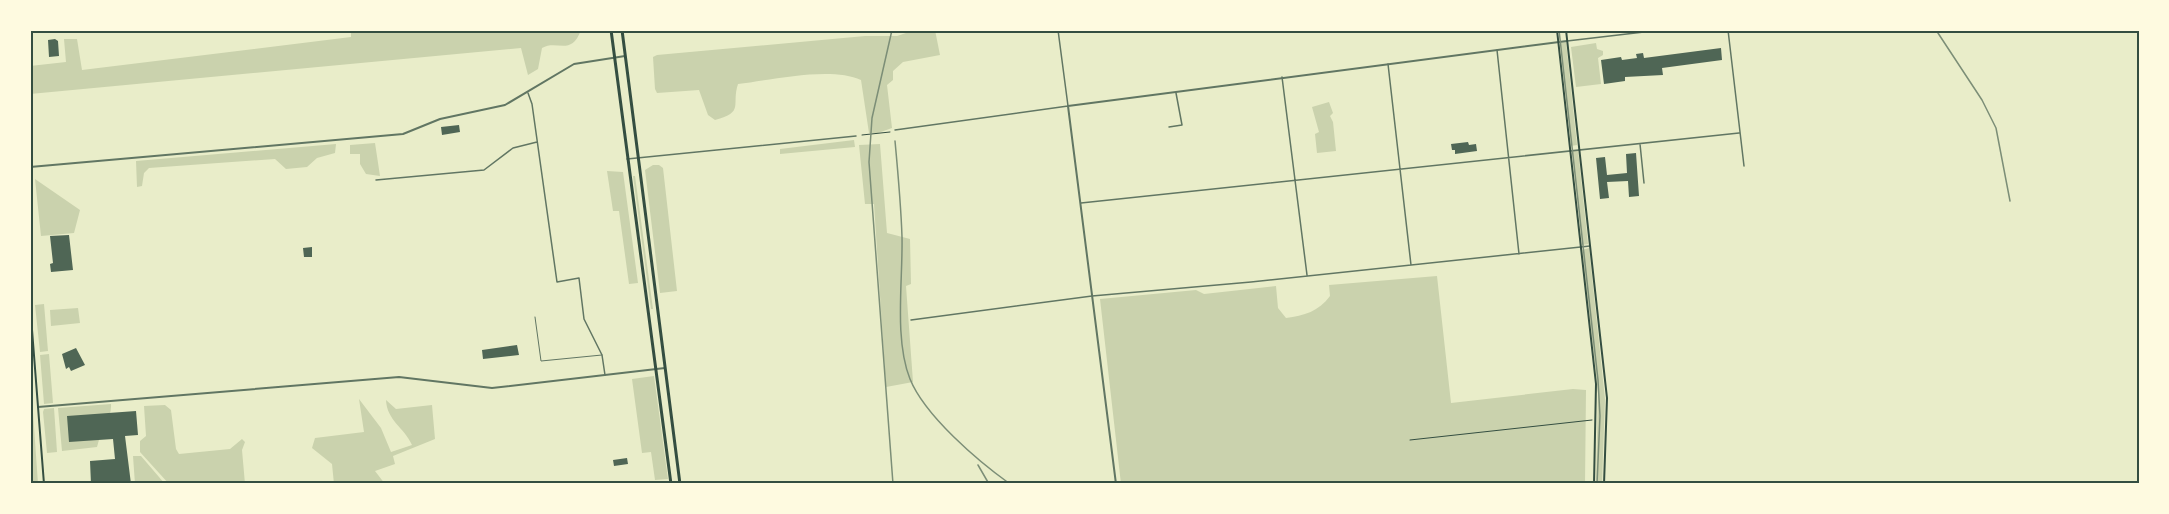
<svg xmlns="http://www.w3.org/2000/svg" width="2169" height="514" font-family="'Roboto Serif',serif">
<rect width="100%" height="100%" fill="#e9edc9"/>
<path fill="#cad2ad" d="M351,30H581C571,57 557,39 542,48L538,69L528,75L521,48L30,94V66L66,62L64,39H77L82,70L351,37Z
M915,30H935L940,55L903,62L893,71V80L887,85L892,128L878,133H869L861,80C831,66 771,80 738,84C731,105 745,112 715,120L708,115L699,90L657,93L655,89L653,57L657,55L865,36H897Z
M1566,42L1577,145L1571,146L1560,43Z
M1596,43L1597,49L1603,51V55L1598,58L1601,84L1576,87L1571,47Z
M1329,102L1333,113L1330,116L1333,122L1336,151L1317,153L1315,134L1319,132L1312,107Z
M854,140L855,147L780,154V149Z
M375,143L380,176L366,174L360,164V154H350V145Z
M336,144L335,153L317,158L307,167L286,169L275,159L149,168L144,173L142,186L137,187L136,161Z
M880,144L887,233L910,239L911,284L906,286L913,382L886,387L874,204H865L859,145Z
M1572,150H1578L1588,244L1582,245Z
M653,165H659L663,168L677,291L660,293L645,170Z
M607,171L623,172L638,283L629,284L619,211H613Z
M633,176H635L653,309H651Z
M35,179L80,210L74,233L41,236Z
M1589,248L1605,399L1602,484H1596L1598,393L1582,250Z
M1437,276L1451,403L1573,389L1586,390L1585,484H1121L1100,299L1196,290L1204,294L1276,286L1278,308L1286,318C1304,316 1319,311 1330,296L1329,285Z
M44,304L48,351L40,352L35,305Z
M78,308L80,323L51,326L50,310Z
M49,354L53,403L44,404L40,355Z
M30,369L38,484H30Z
M654,376L668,479L655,480L651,452L642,453L632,379Z
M359,399L381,428L391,452L412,445C404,427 387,421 386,400L396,409L432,405L435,439L393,456L395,464L375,471L385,484H334L332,464L312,448L315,438L364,432Z
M111,404C112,419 100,433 97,447L62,451L58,408Z
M165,405L171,410L176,449L179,454L230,449L242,439L245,442L242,450L245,484H169L140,452V441L146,436L144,406Z
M54,408L57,452L47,453L43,412L44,409Z
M133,456H141L165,484H135Z"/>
<path fill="#4f6655" d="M55,39L58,41L59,56L49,57L48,40Z
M1721,48L1722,60L1662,68L1663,75L1625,77V81L1604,84L1601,60L1621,57L1622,60L1637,58L1636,54L1643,53L1644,58Z
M459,125L460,132L442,135L441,127Z
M1468,142L1469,145L1476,144L1477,151L1455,154V150H1452L1451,144Z
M1636,153L1639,196L1629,197L1628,181L1607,182L1609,198L1600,199L1596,158L1605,157L1607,175L1627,173L1626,154Z
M69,235L73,270L51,272L50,264L53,263L50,236Z
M312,247V257H304L303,248Z
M517,345L519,355L483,359L482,350Z
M76,348L85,365L71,371L69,367L66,369L62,354Z
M136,411L138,435L125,436L131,484H91L90,461L115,459L113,439L69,442L67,416Z
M627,458L628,464L614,466L613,460Z"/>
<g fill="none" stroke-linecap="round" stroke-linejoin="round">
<path stroke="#344e41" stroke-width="1" d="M862,135L890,132
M1410,440L1592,420"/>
<path stroke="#617663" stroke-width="1" d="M535,317L541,361L602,355"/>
<path stroke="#617663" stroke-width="1.5" d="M1728,30L1744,166
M1567,41L1661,30
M1497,50L1519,254
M1388,64L1411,265
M1282,77L1307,275
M528,93L532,104L557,282L579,278L584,319L602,355L605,375
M1169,127L1182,125L1176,93
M895,130L1068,106L1058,30
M1640,144L1644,183
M627,159L856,136
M376,180L484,170L513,148L537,142
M1081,203L1739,133
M911,320L1092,296L1251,282L1590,246"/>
<path stroke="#617663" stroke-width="2" d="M30,167L403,134L440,119L505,105L574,64L625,56
M38,407L399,377L492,388L665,368
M1116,484L1068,106L1567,41"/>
<path stroke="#344e41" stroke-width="2" d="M1557,30L1596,384L1594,484
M1566,30L1607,398L1604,484
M30,304L44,484"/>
<path stroke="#344e41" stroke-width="3" d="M611,30L671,484
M622,30L680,484"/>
<path stroke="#7c8e77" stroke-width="1.5" d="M1559,30L1598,380L1600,416L1597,484"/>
<path stroke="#7c8e77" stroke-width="1.5" d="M892,30L872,118L869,162L893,484
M1936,30L1982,100L1996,128L2010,201
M895,141C898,173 901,205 902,237C903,280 894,339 910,379C925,416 978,461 1010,484
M978,465L989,484"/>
</g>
<rect width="2169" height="514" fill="none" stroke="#fefae0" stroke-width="63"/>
<rect x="32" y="32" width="2106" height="450" fill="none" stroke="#344e41" stroke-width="2"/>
</svg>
